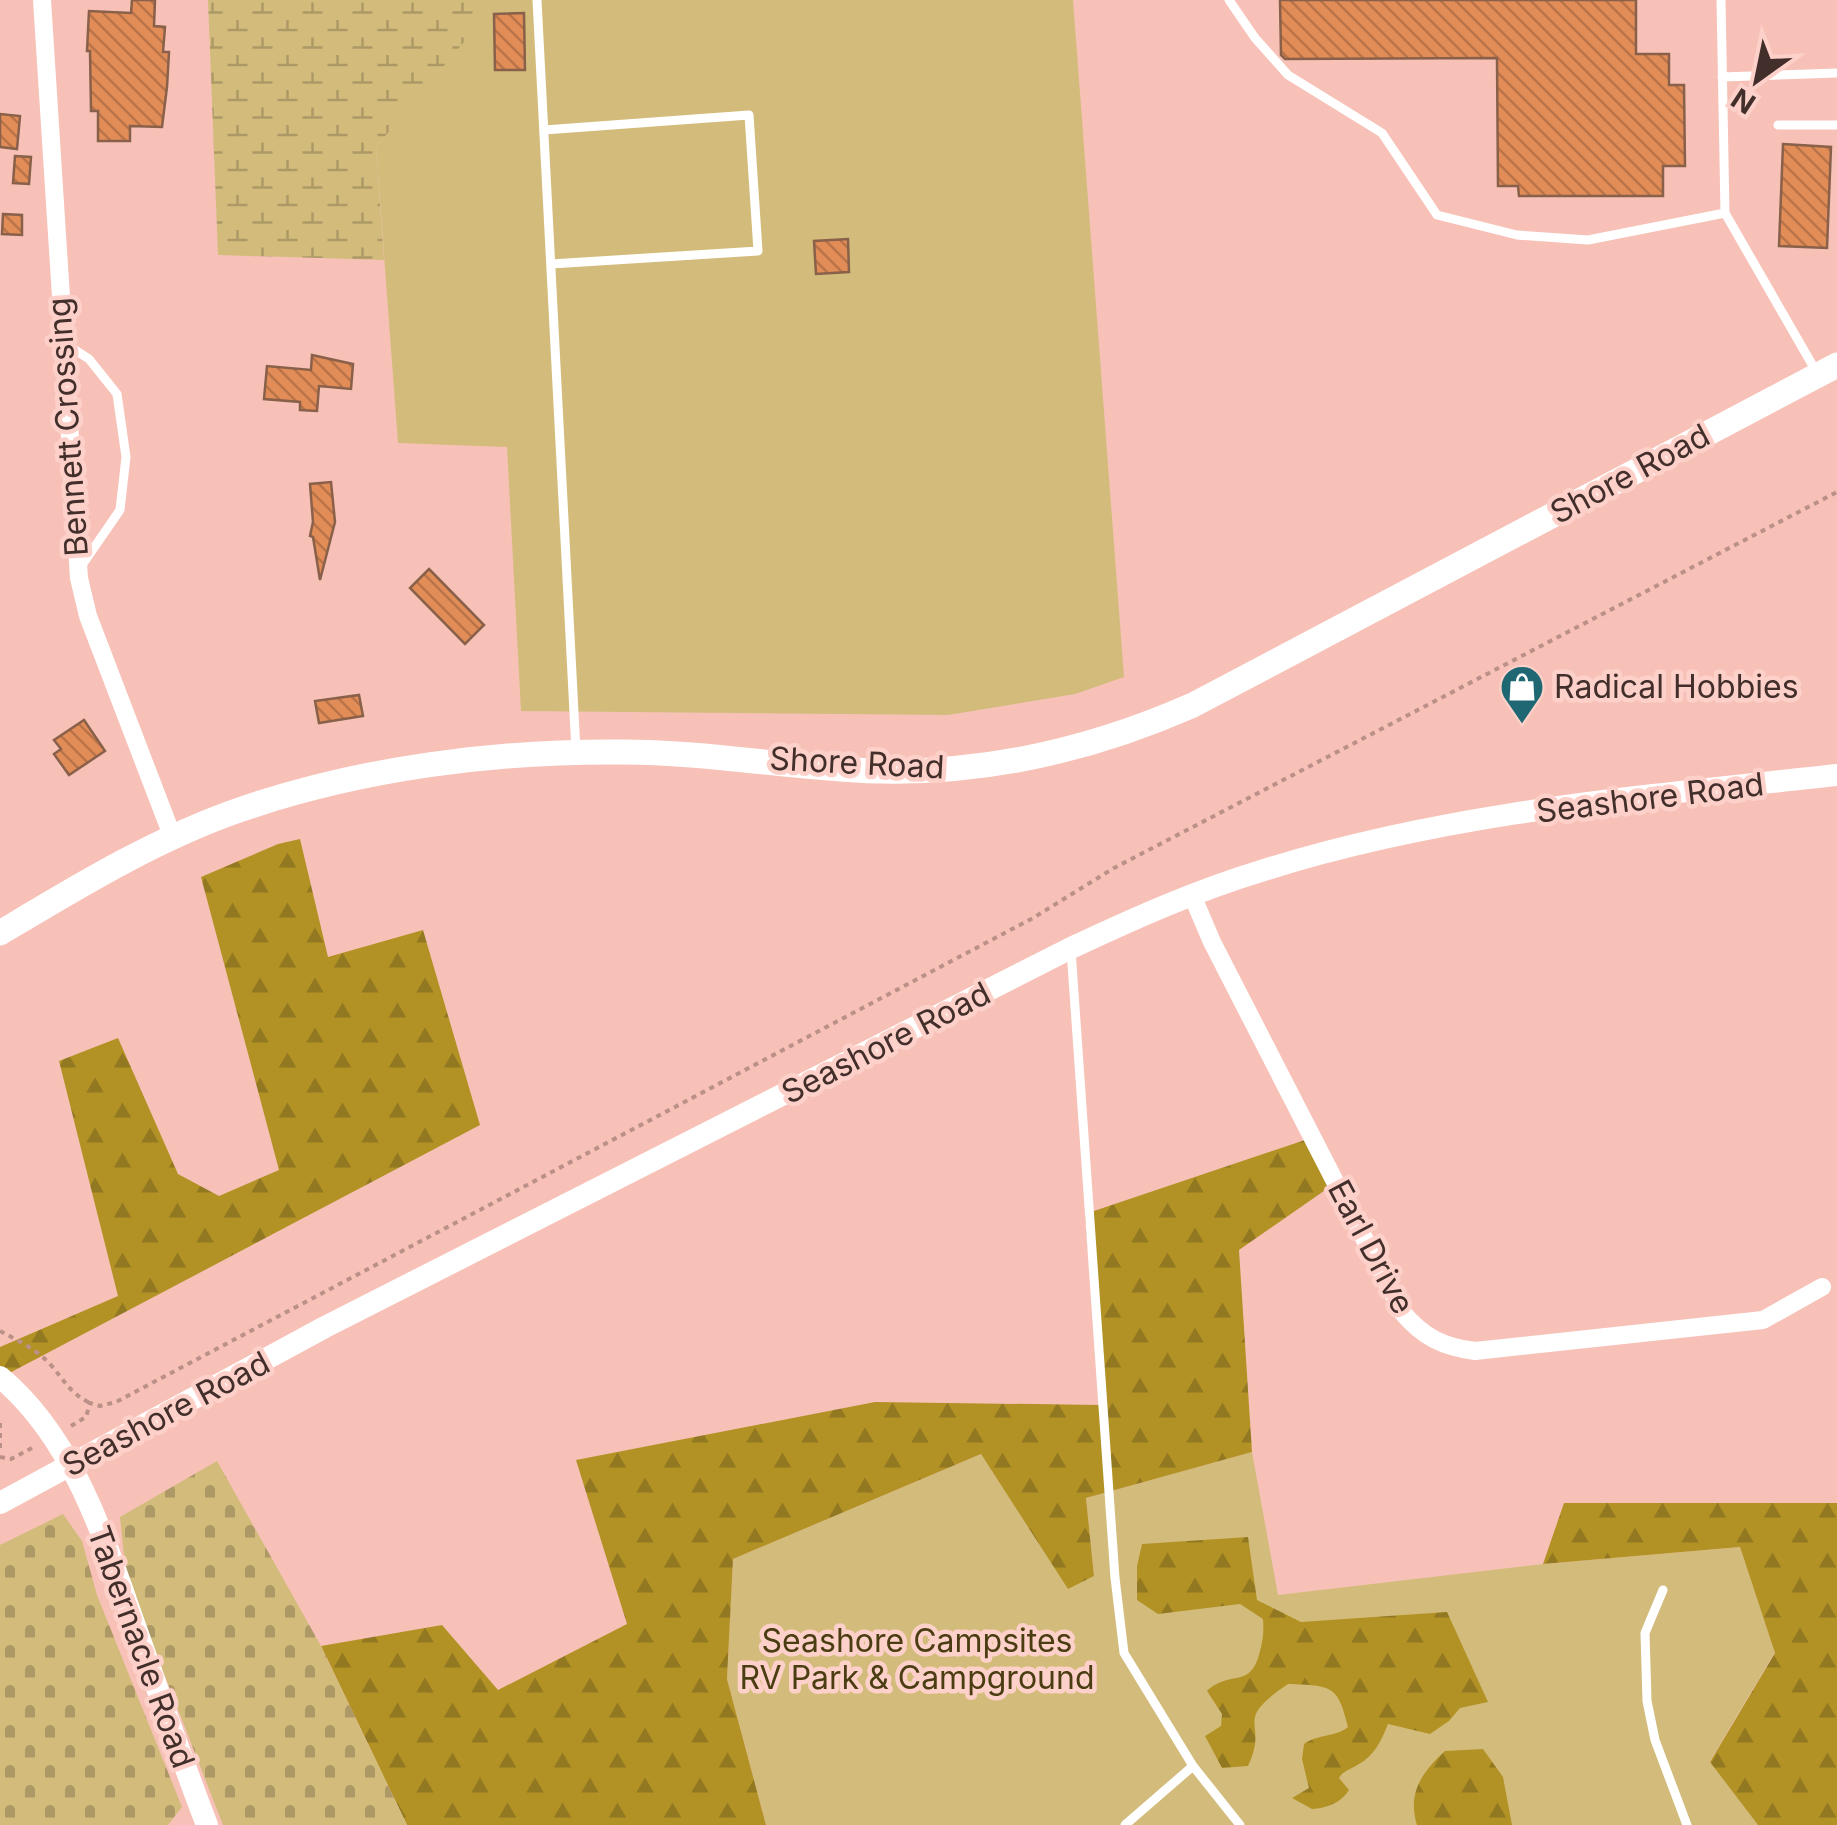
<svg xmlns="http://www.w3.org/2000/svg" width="1837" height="1825" font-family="Inter,sans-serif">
<defs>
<pattern id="forest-firs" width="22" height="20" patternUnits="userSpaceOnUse" patternTransform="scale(2.5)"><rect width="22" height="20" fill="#b29225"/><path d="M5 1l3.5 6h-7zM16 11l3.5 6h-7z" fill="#927820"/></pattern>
<pattern id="wetland-marsh" width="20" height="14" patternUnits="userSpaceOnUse" patternTransform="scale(2.5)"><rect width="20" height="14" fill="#d3bc7b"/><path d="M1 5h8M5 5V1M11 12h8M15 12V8" fill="none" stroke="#ad9965"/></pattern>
<pattern id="cemetery-stones" width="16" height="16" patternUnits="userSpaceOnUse" patternTransform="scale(2.5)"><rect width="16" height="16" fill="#d3bc7b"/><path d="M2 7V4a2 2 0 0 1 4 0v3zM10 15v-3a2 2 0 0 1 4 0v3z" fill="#ad9965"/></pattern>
<pattern id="building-back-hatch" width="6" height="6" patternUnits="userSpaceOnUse" patternTransform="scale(2.5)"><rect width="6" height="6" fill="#e28c57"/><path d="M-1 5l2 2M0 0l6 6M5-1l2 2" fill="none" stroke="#b97348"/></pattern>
</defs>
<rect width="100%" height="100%" fill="#f7c1b7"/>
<path fill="#d3bc7b" d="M488,0H1073L1124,677L1075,694L948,715L521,711L507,447L398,443L376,147L488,12Z
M1252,1452L1278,1595L1543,1564L1740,1547L1775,1652L1710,1761L1758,1825H766L727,1679L733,1559L981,1454L1068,1588L1094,1576L1086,1498Z"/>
<path fill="url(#forest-firs)" d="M300,839L328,957L423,930L480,1125L0,1378V1347L118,1296L59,1061L118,1038L178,1174L219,1196L279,1170L201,877L278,844Z
M1311,1138L1334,1184L1239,1250L1252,1452L1086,1498L1094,1576L1068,1589L981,1454L733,1559L727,1679L766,1825H407L321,1646L442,1625L498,1690L627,1624L576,1460L875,1402L1101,1405L1085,1214Z
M1564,1503H1837V1825H1758L1710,1762L1775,1653L1740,1547L1543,1564Z
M1248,1537L1257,1600L1301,1622L1447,1612L1488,1702L1460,1708L1449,1721L1430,1734L1388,1724C1381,1741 1375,1755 1359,1764C1350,1770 1344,1770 1339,1778L1349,1790C1341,1803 1327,1808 1312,1809L1292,1798L1309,1788L1302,1759L1304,1744C1318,1734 1336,1737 1348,1727C1338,1684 1331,1686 1288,1684C1230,1723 1270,1720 1248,1766L1222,1768L1205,1736L1221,1726L1222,1714L1207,1691C1231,1669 1251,1690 1260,1651C1263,1639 1264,1631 1263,1619L1240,1604L1158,1614L1137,1600V1566L1142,1544Z
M1483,1749L1503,1777L1512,1825H1417C1407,1793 1422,1772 1445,1751Z"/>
<path fill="url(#wetland-marsh)" d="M208,0H488L489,12L376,147L384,260L218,255Z"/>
<path fill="url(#cemetery-stones)" d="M217,1461L321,1646L407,1825H223L126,1576L120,1517Z
M63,1514L82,1541L97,1595L182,1807L168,1825H0V1545Z"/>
<path fill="url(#building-back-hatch)" stroke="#896049" stroke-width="2.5" d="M132,0H155L154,26L165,27L163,52H169L167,87L162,127L130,126V141H98V111H91L90,51H87L89,11L131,13Z
M1280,0H1636V54H1669V85H1684L1685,166H1663V196H1519L1518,186H1498L1497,58L1285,59L1281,55Z
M524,13L525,70H495L494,14Z
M0,114L20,116L17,149L0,147Z
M1783,144L1831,147L1827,248L1779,246Z
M15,156L31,157L29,184L13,183Z
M3,214L22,215V235L2,234Z
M848,239L849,272L816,274L814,241Z
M312,355L353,364L351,389L319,386L317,411L300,410V402L264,399L267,366L311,370Z
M331,482L335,522L320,580L313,537L310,536L313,522L310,484Z
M429,569L484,625L465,644L410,588Z
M359,695L363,716L319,723L315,701Z
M84,720L105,751L69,775L54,754L61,749L54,740Z"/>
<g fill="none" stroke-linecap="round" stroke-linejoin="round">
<path stroke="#ba9088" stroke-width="4" stroke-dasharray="5 5" stroke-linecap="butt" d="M0,1331C17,1340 36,1349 49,1363C64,1379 69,1393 90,1403
M0,1423V1448
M71,1426L86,1417L90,1403L100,1406L116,1402L1033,918L1114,868L1837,492
M0,1457L11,1459L32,1448"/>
<path stroke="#fff" stroke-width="9" d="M537,0L576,751
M1229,0L1255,38L1288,75L1382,133L1437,215L1517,235L1588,240L1725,213
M1721,0L1725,213L1817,373
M1722,77L1837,73
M1778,125H1837
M544,130L749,115L758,251L551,264
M66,344L89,359L117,394L126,457L120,510L80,568
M1071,950L1115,1578L1124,1653L1193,1766
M1663,1590L1645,1633L1647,1701L1655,1740L1687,1825
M1125,1825L1193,1766L1240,1825"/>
<path stroke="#fff" stroke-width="18" d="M42,0L79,578L88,616L173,838
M1192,895L1212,942L1402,1312C1423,1337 1443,1347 1475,1351L1763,1320L1822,1287"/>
<path stroke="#fff" stroke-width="22" d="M0,1377C73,1438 103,1535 134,1623C158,1690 181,1758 207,1825
M0,1503L325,1327L1071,948C1133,919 1195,891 1261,871C1446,812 1645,796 1837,775"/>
<path stroke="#fff" stroke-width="25" d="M0,933C77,887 157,838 242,809C362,768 495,751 622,752C696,752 767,764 840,769C962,779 1082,754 1193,705L1837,365"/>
</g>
<defs>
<symbol id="shop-pin" viewBox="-11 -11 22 30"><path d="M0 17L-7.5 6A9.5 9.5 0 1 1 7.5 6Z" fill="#1e6773" stroke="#fdd1c9"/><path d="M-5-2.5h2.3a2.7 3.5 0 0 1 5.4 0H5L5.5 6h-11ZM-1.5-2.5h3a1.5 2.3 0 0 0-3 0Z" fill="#fff"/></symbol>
</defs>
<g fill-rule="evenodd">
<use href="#shop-pin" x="1497" y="662" width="50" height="68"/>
</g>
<g text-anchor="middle" stroke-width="9" stroke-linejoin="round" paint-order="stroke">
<g font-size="32" fill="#422e2a" stroke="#fdd1c9">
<text transform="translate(68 427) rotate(-94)" y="11">Bennett Crossing</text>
<text transform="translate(1630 474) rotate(-28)" y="11">Shore Road</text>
<text transform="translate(857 763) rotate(3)" y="11">Shore Road</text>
<text transform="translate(1650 798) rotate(-7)" y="11">Seashore Road</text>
<text transform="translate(886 1043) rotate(-27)" y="11">Seashore Road</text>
<text transform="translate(1371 1247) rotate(62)" y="11">Earl Drive</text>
<text transform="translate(166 1414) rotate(-28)" y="11">Seashore Road</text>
<text transform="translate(141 1647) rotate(70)" y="11">Tabernacle Road</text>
</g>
<g font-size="32" fill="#422e2a" stroke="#fdd1c9" text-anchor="start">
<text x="1554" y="698">Radical Hobbies</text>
</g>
<g font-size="32" fill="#4b3d12" stroke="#fdd1c9">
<text x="917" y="1652">Seashore Campsites<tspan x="917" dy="37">RV Park &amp; Campground</tspan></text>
</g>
</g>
<g transform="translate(1757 80) rotate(213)" stroke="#fdd1c9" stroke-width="8" paint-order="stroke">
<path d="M0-8L18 38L0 25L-18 38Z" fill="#422e2a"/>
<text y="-15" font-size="28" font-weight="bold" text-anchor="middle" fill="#422e2a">N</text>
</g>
</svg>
